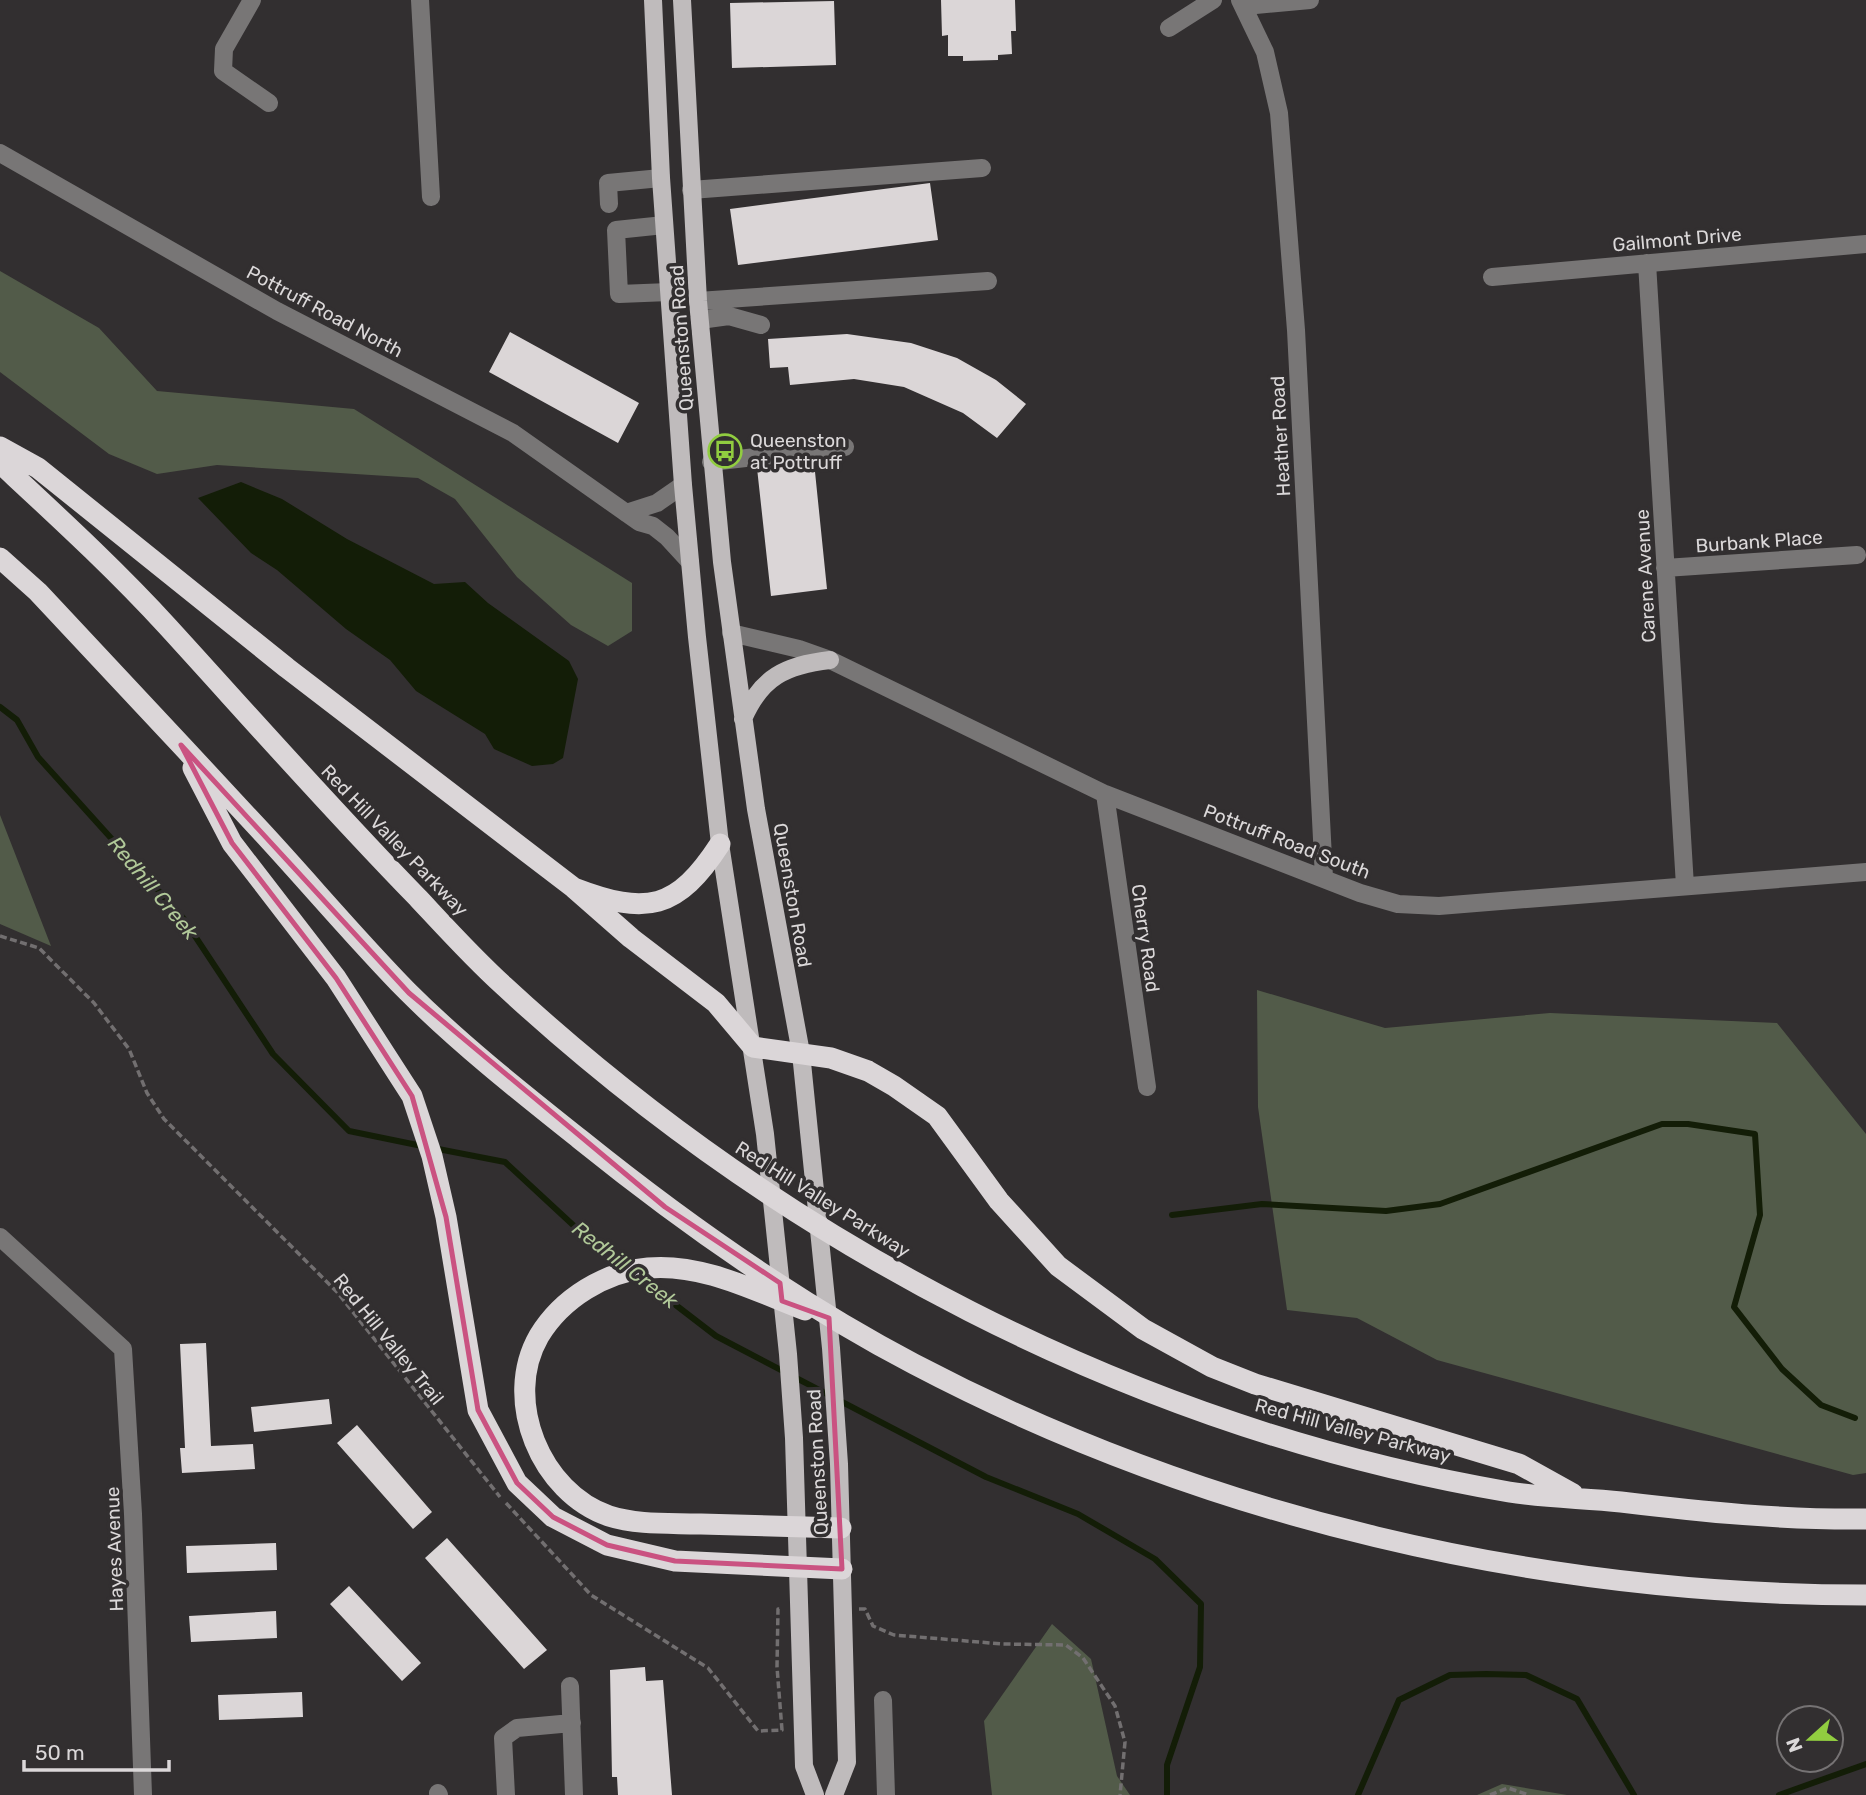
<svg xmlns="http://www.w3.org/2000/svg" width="1866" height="1795" font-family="Rubik,sans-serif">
<rect width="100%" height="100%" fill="#322f30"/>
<path fill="#525b49" d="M0,271L99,328L157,391L354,409L632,583V631L608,646L571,625L517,577L455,499L418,478L217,465L157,474L109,454L0,372Z
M0,815L51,946L0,924Z
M1257,990L1385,1028L1550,1013L1777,1023L1866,1134V1473L1853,1475L1437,1360L1357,1318L1287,1310L1258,1107Z
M1052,1624L1091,1659L1117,1776L1130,1795H992L984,1721Z
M1502,1784L1567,1795H1477Z"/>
<path fill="#131d07" d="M241,482L282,499L347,539L434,584L465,582L488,603L569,661L578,679L563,758L553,764L532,766L494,749L485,734L416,691L390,660L346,629L277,570L251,553L198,498Z"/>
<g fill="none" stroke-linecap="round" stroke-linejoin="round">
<path stroke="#131d07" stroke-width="6" d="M0,707L17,720L38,757L183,918L273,1054L349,1131L422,1146
M433,1148L505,1162L586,1237L626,1268
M1172,1215L1262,1204L1386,1211L1440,1204L1662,1124H1688L1755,1134L1760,1215L1734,1307L1782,1369L1821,1405L1855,1418
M638,1276L716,1336L986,1477L1078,1514L1155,1559L1201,1604L1200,1667L1167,1765V1795
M1358,1795L1399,1700L1450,1675L1486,1674L1526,1675L1577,1699L1634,1795
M1779,1795L1866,1764"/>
</g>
<path fill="#dbd6d7" d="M941,0H1015L1016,31H1011L1012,54L998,55V60L963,61V56H948V35L942,36Z
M834,1L836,65L732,68L730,3Z
M930,183L938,240L738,265L730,209Z
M510,332L639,403L618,443L489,372Z
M847,334L911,343L957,358L996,380L1026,404L997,438L963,413L904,387L854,379L790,385L788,367L770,368L768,339Z
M814,462L827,589L771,596L757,468Z
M206,1343L211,1446L253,1444L255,1469L182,1473L180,1448H185L180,1344Z
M329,1399L332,1424L254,1432L251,1407Z
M357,1425L432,1512L413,1529L337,1443Z
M447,1538L547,1650L524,1669L425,1558Z
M276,1543L277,1570L187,1573L186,1546Z
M349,1586L421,1663L402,1681L330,1604Z
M276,1611L277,1638L191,1642L189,1616Z
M645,1667L646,1681L663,1680L672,1795H618L617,1777H612L610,1670Z
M302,1692L303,1717L219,1720L218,1695Z"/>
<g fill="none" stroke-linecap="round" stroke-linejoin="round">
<path stroke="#726f70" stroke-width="3.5" stroke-dasharray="7 3.5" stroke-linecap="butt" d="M0,936L39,948L94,1003L129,1049L147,1093L164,1119L337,1292L500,1497
M506,1503L591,1595L708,1668L758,1731L782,1730L777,1667L778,1609H782
M859,1609H865L873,1626L894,1635L1003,1644L1066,1645L1083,1658L1115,1706L1125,1742L1120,1795
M1490,1795L1508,1788L1529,1795"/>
<path stroke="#787676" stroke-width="18" d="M252,0L224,49L223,71L269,103
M420,0L431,197
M1240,0L1265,52L1279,113L1296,330L1324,878
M1245,6L1310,0
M1169,28L1213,0
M0,153L277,311L513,433L639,522L653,526L667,537L690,562
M691,190L982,168
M609,204L608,183L661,178
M664,225L616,230L619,294L669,292
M1647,263L1685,886
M1492,277L1866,244
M698,301L988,281
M700,320L729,316L761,325
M711,462L845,447
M626,513L657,503L683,485
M1665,568L1857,555
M731,633L799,649L830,660L1105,794L1360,893L1398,904L1439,906L1866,872
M1105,794L1147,1087
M0,1237L123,1349L133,1514L143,1795
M570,1686L574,1795
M883,1700L886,1795
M438,1793L439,1795
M506,1795L503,1738L517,1728L572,1723"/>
<path stroke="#bfbbbc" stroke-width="18" d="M653,0L661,178L683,485L697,637L720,844L765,1134L788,1354L794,1438L804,1766L815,1795
M682,0L698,301L722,562L756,809L801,1053L831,1348L839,1464L847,1762L834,1795
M743,719C761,677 786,665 830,660"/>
<path stroke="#dbd6d8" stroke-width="21" d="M0,447L38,468L287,668L574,888C647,916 677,910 720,844
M0,463C57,516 115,569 168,627C251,718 332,810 418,898C446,928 474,959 504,986C782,1243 1134,1428 1509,1492C1546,1498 1584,1498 1621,1502C1703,1512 1784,1520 1866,1519
M0,558L38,592C113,672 187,751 261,831C310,884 357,940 407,991C461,1045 522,1093 581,1140C684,1223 796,1302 914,1364C1205,1517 1538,1595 1866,1595
M193,768L232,843L336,978L412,1096L432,1156L446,1217L478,1410L517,1483L553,1517L607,1545L675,1561L842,1569
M574,888L631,938L716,1003L753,1047L831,1058L868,1071L894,1086L937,1116L999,1201L1058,1266L1143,1329L1212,1367L1255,1384L1519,1464L1573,1494
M805,1310C755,1291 702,1263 648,1268C605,1272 562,1298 539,1336C502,1400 541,1493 609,1516C637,1525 670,1523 698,1524C746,1525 794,1527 841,1528"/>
</g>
<path fill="none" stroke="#ca5281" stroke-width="5" stroke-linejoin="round" d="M181,745L409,993L665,1207L780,1283L782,1301L829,1318L842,1569L675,1561L607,1545L553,1517L517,1483L478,1410L446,1217L412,1096L336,978L232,843Z"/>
<defs>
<symbol id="bus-ring" viewBox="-11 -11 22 22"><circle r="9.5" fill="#322f30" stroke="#91cd40" stroke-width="1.5"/><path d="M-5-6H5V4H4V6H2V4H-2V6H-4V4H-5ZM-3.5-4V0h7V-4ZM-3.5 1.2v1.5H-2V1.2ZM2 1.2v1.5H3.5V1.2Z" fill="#91cd40"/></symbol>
</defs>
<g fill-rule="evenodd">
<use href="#bus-ring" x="706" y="432" width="38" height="38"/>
</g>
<g text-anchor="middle" stroke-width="7" stroke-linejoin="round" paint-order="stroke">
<g font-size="19" fill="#dbd8d9" stroke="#322f30">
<text transform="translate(1677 239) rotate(-5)" y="7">Gailmont Drive</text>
<text transform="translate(325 311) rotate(28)" y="7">Pottruff Road North</text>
<text transform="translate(681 338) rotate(-94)" y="7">Queenston Road</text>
<text transform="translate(1280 436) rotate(-93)" y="7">Heather Road</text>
<text transform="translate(1759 541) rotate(-4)" y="7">Burbank Place</text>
<text transform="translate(1645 576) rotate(-93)" y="7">Carene Avenue</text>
<text transform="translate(395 840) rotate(46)" y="7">Red Hill Valley Parkway</text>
<text transform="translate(1287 841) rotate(21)" y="7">Pottruff Road South</text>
<text transform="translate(793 895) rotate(80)" y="7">Queenston Road</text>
<text transform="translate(1146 938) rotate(82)" y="7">Cherry Road</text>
<text transform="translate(823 1199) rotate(32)" y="7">Red Hill Valley Parkway</text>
<text transform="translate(389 1339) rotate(51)" y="7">Red Hill Valley Trail</text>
<text transform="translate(1353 1430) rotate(15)" y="7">Red Hill Valley Parkway</text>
<text transform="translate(817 1462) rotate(-93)" y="7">Queenston Road</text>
<text transform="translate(114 1549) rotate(-92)" y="7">Hayes Avenue</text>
</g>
<g font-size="19" fill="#dbd8d9" stroke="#322f30" text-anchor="start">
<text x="750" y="447">Queenston<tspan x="750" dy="22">at Pottruff</tspan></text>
</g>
<g font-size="21" font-style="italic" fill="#b1c999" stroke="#322f30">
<text transform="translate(153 888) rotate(50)" y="7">Redhill Creek</text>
<text transform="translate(625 1265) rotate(38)" y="7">Redhill Creek</text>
</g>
</g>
<g transform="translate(1810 1739) rotate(249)"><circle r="33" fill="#322f30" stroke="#767374" stroke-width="2"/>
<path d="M0-5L12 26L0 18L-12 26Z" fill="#91cd40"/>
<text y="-10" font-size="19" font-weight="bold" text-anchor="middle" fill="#dbd8d9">N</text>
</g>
<path d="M24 1760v10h145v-10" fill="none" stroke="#dbd8d9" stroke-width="3.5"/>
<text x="35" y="1760" font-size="21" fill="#dbd8d9" stroke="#322f30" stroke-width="5" paint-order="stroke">50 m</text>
</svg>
